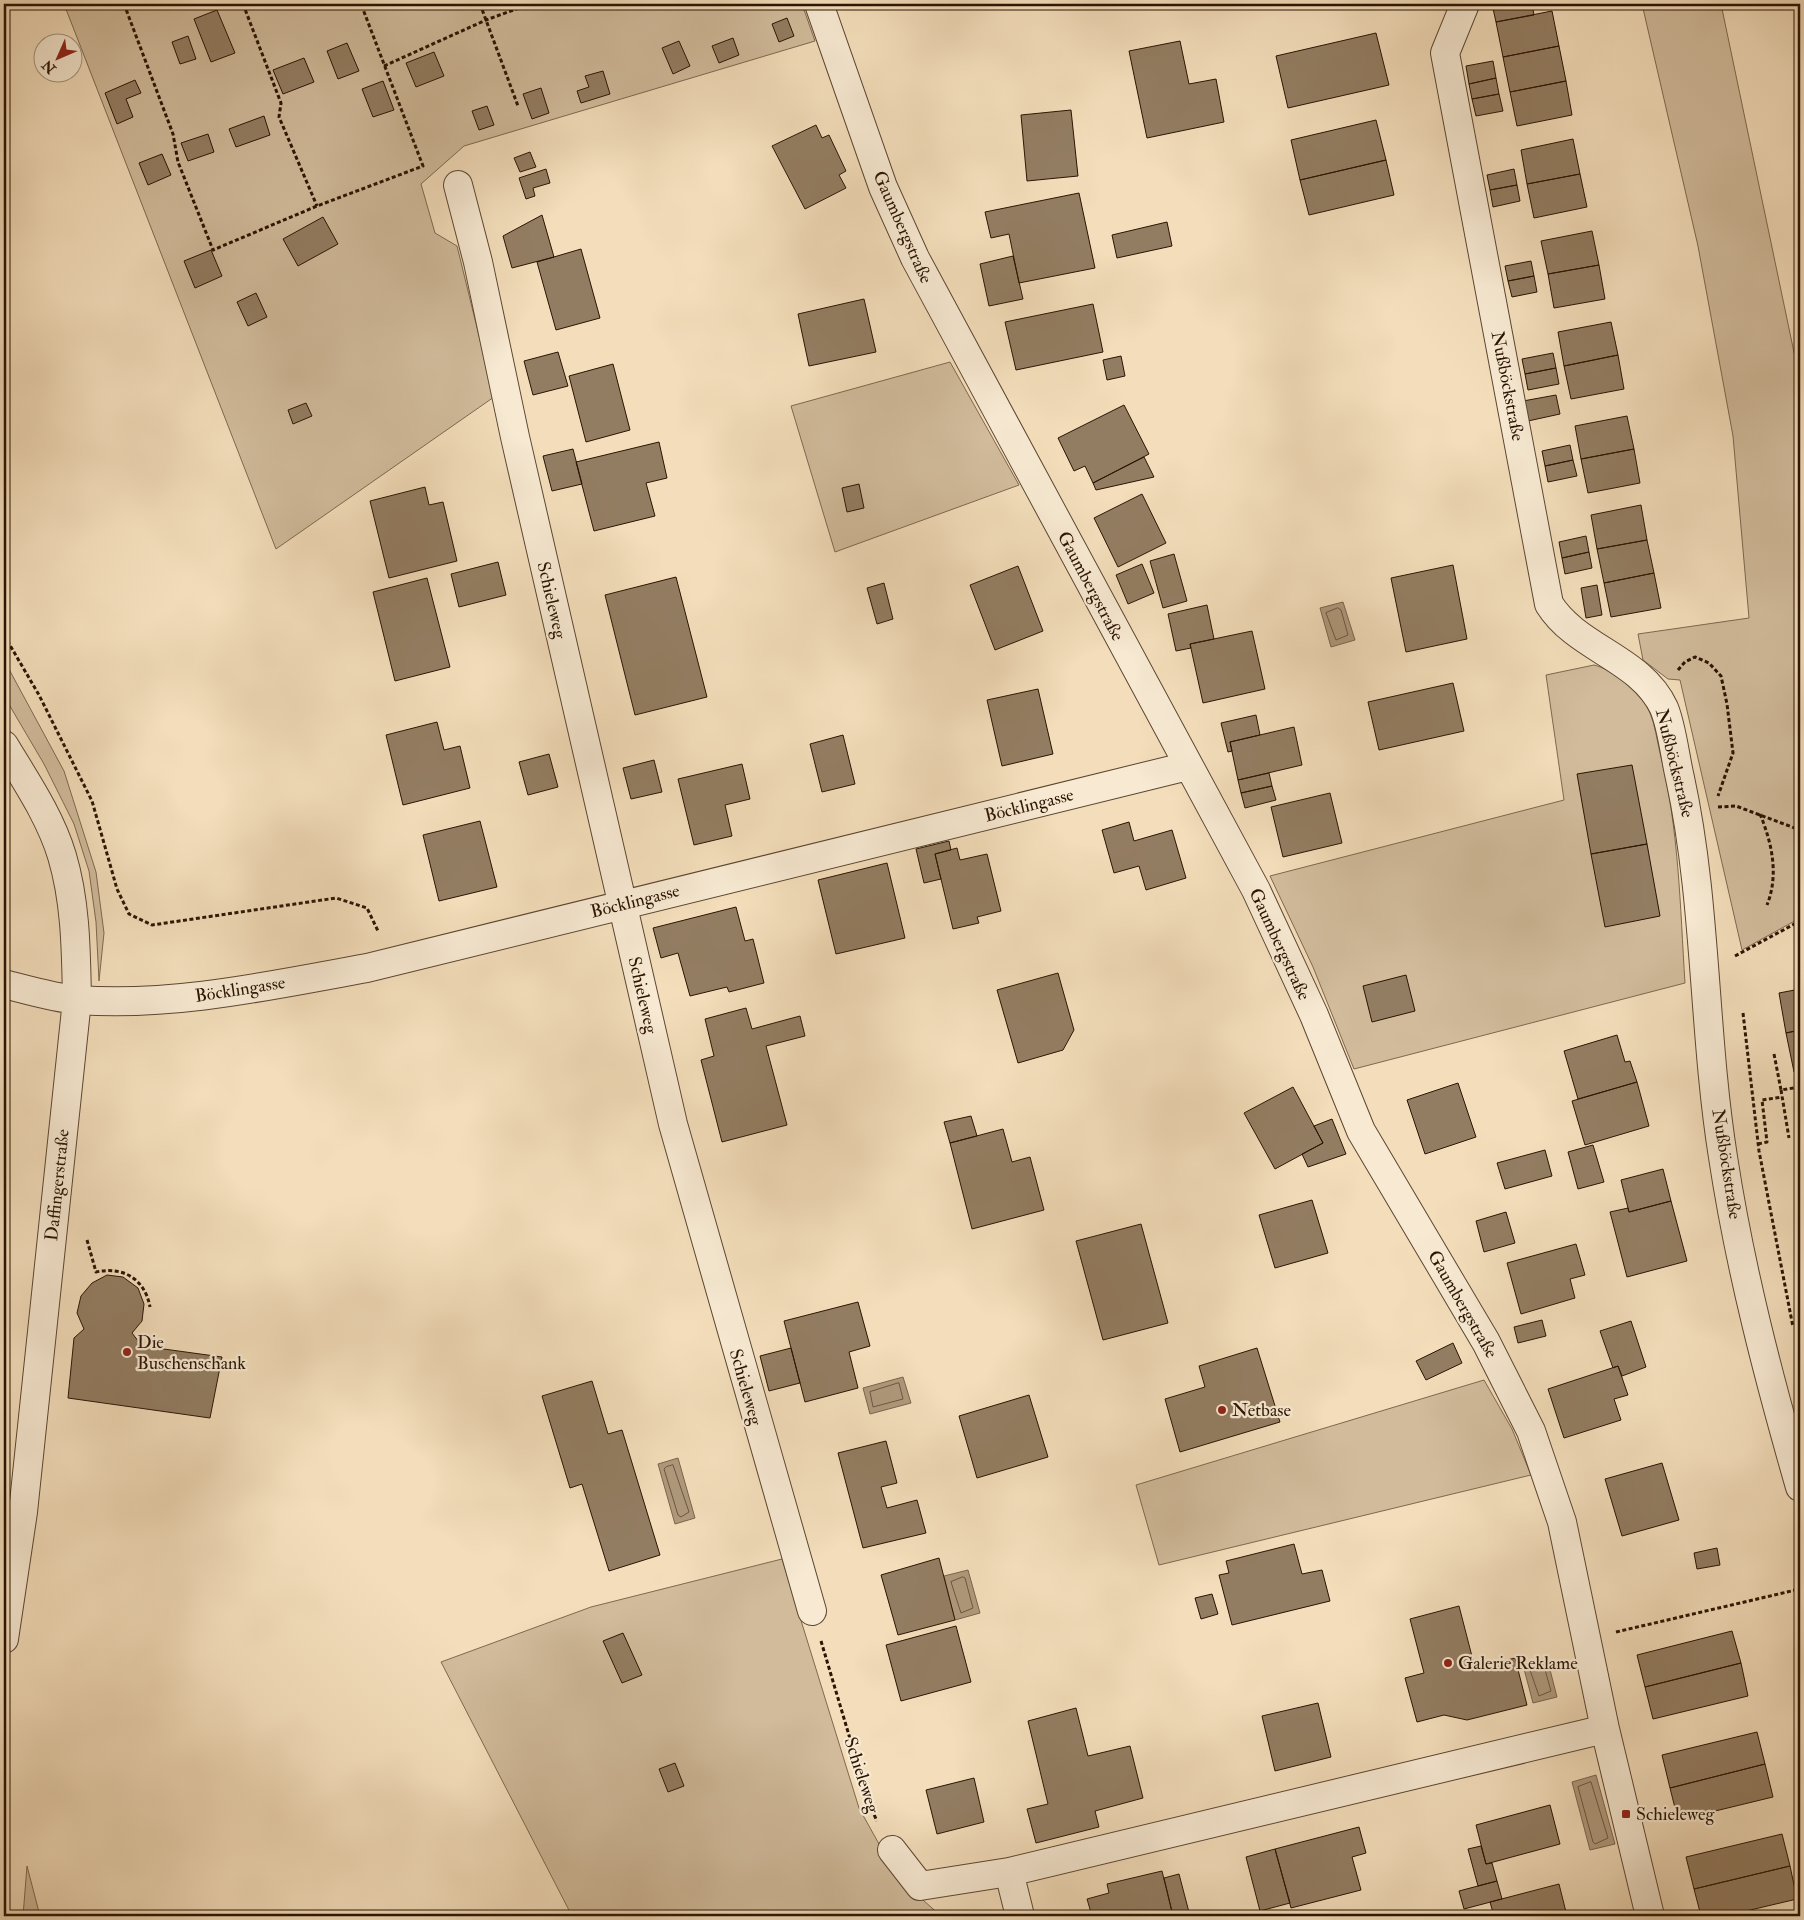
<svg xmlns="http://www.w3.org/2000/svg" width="1804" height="1920" font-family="'IM FELL Double Pica',serif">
<rect width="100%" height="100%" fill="#f3ddba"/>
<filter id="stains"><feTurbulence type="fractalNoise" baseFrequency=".004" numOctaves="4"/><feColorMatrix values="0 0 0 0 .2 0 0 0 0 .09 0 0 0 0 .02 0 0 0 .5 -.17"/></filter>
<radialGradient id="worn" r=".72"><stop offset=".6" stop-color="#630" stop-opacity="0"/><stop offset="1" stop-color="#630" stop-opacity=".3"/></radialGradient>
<path fill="#d1bb9b" stroke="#7e684f" d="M64,4H802L815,41L464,146L421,184L435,233L457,246L494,397L276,549Z
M1642,4H1721L1800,381V918L1742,950L1680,680L1668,679L1643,660L1638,634L1749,618L1733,436L1698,246Z
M950,362L1019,485L835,552L791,406Z
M4,660L64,771L96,872L104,933L99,981L96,922L89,871L74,824L44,764L4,696Z
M1594,665C1612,669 1643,695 1650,713C1655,725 1657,740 1660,753C1679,828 1680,906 1685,983L1354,1069L1313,967L1270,876L1564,800L1546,675Z
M1484,1380L1512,1429L1531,1475L1159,1565L1136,1485Z
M782,1559L859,1808L884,1853L914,1892L941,1916H572L441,1662L591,1607Z
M27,1866L40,1916H23Z"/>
<path fill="#af997c" stroke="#7a644c" d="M1343,602L1355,640L1331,647L1320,608Z
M903,1377L911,1403L870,1414L863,1388Z
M678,1458L695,1518L675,1524L658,1464Z
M968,1570L980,1613L955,1620L944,1576Z
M1547,1658L1557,1697L1533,1703L1523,1665Z
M1596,1775L1615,1844L1590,1850L1572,1782Z"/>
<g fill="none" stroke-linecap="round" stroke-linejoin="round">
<path stroke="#6c5640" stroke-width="1" d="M1338,608L1341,610L1348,635L1336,640L1326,613Z
M899,1383L903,1399L873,1407L870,1392Z
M673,1465L689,1512L681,1517L678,1515L664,1469L666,1467Z
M963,1577L965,1578L973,1608L961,1613L951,1582Z
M1541,1665L1544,1666L1551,1691L1539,1696L1530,1670Z
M1591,1782L1608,1838L1595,1844L1593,1842L1578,1787Z"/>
</g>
<path fill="#937d62" stroke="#2a1403" d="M1492,4H1532L1534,15L1496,22Z
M217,10L235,53L211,62L194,19Z
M1552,11L1559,46L1503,57L1496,22Z
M787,18L794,36L779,42L772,24Z
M1376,33L1389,85L1288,108L1276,56Z
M188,36L196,59L180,64L172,42Z
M733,38L739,55L719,63L712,46Z
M679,41L690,66L673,74L662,48Z
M1180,41L1189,84L1216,79L1224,122L1147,138L1129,51Z
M347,43L359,71L338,79L327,51Z
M1559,46L1566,81L1510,92L1503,57Z
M434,52L444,76L416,87L406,63Z
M304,58L314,82L283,94L273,70Z
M1493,61L1496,78L1469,84L1466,66Z
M603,71L610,94L581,103L577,91L589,87L585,76Z
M1496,78L1499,94L1472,99L1469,84Z
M135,80L141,93L126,99L133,117L117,124L105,93Z
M383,81L394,110L373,117L362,89Z
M1566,81L1572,115L1517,126L1510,92Z
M541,88L549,113L532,119L523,94Z
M1499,94L1503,111L1476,116L1472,99Z
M487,106L494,125L479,130L472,111Z
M1071,110L1078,176L1027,181L1021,115Z
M264,116L270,135L236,147L229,129Z
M1376,120L1386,160L1300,180L1291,140Z
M816,125L822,138L829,135L846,171L839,175L846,188L805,209L772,146Z
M208,134L214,152L188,161L181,143Z
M1573,139L1580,174L1527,184L1521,150Z
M530,152L536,167L520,172L514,158Z
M162,154L171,175L148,185L139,163Z
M1386,160L1394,195L1309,215L1300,180Z
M546,169L550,183L533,188L535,196L526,199L519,178Z
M1514,169L1517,185L1490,190L1487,175Z
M1580,174L1587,207L1534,218L1527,184Z
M1517,185L1520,201L1493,207L1490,190Z
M1079,193L1095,268L1019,283L1009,234L991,238L985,212Z
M542,215L554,257L512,268L503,236Z
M323,217L338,244L298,266L283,239Z
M1167,222L1172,246L1117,258L1112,235Z
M1592,231L1599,265L1548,274L1541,241Z
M581,249L600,318L556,330L537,262Z
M211,250L222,276L195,288L184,261Z
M1013,256L1023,299L989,306L980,264Z
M1531,261L1534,276L1508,281L1505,266Z
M1599,265L1605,299L1554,308L1548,274Z
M1534,276L1537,292L1512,297L1508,281Z
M256,293L267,317L248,326L237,302Z
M864,299L876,352L809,366L798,314Z
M1093,304L1103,352L1016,370L1005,322Z
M1611,322L1618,355L1564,366L1558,332Z
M558,352L568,386L533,395L524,361Z
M1553,353L1556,368L1525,374L1522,359Z
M1618,355L1624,389L1571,399L1564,366Z
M1121,356L1125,376L1107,380L1103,360Z
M613,364L630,430L586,442L569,376Z
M1556,368L1559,384L1528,390L1525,374Z
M1556,395L1560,414L1528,421L1523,401Z
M306,403L312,416L293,424L288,410Z
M1124,405L1149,454L1093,483L1085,466L1074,471L1058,438Z
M1627,416L1634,449L1581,459L1575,426Z
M659,442L667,478L646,483L655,516L594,531L576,462Z
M1570,445L1573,460L1545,466L1542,451Z
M573,449L582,484L552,491L543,456Z
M1634,449L1640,483L1588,493L1581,459Z
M1144,457L1154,477L1096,490L1093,483Z
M1573,460L1577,476L1548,482L1545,466Z
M859,484L864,508L847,512L842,488Z
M425,487L429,505L443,502L457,561L389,578L370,501Z
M1142,494L1166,543L1118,567L1094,518Z
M1641,505L1647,540L1597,549L1591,515Z
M1586,536L1589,552L1562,558L1559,542Z
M1647,540L1654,573L1604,583L1597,549Z
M1589,552L1592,568L1565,574L1562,558Z
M1174,554L1187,601L1163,608L1150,561Z
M498,562L506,595L459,607L451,574Z
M1142,564L1154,593L1128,604L1116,575Z
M1453,565L1467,639L1406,652L1391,578Z
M1018,566L1043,631L995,650L970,585Z
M1654,573L1661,608L1611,617L1604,583Z
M676,577L707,697L635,715L605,595Z
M427,578L450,667L395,681L373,592Z
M884,583L893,619L877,624L867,588Z
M1597,585L1602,615L1586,618L1581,588Z
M1207,605L1214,639L1190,644L1191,648L1176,651L1168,614Z
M1252,631L1265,689L1203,703L1190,644Z
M1453,683L1464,731L1379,750L1368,702Z
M1038,689L1053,754L1002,766L987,700Z
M1256,715L1260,735L1230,742L1232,751L1228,752L1221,723Z
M437,722L444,750L460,746L470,788L403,805L386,735Z
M1294,727L1302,765L1238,780L1230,742Z
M843,735L855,784L822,792L810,744Z
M549,754L558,787L528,795L519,762Z
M654,760L662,792L631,799L623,768Z
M742,764L750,799L725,805L732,836L694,845L678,779Z
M1632,765L1647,844L1591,854L1577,774Z
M1269,773L1272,786L1241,793L1238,780Z
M1272,786L1276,800L1245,808L1241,793Z
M1330,793L1342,843L1283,857L1271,807Z
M480,821L497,887L439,901L423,835Z
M1129,822L1134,841L1172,830L1186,878L1146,890L1139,866L1114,873L1102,830Z
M949,841L951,850L935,854L941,879L924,883L916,849Z
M1647,844L1660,916L1605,927L1591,854Z
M957,848L960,860L987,854L1001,911L977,917L979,923L953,929L935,854Z
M887,863L905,938L836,954L818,880Z
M736,907L745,941L753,939L764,983L729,992L727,987L690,996L678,953L661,958L653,928Z
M1058,973L1074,1030L1063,1050L1018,1063L997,990Z
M1406,975L1415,1011L1372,1022L1363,986Z
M1800,989V1030L1786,1033L1779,993Z
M746,1008L752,1029L800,1016L805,1036L766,1046L787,1125L722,1142L701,1060L714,1056L705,1019Z
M1800,1030V1071L1794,1072L1786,1033Z
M1617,1035L1625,1062L1630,1061L1637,1082L1578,1099L1564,1051Z
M1637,1082L1649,1126L1585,1145L1572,1101Z
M1458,1083L1476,1137L1425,1154L1407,1100Z
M1293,1087L1323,1143L1275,1169L1244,1113Z
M971,1116L977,1136L950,1143L944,1122Z
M1332,1119L1346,1154L1308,1167L1302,1154L1323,1143L1314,1126Z
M1003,1129L1012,1162L1030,1157L1044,1210L972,1229L950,1143Z
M1593,1145L1604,1182L1578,1189L1568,1152Z
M1545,1150L1552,1176L1505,1189L1497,1163Z
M1663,1169L1671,1201L1629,1212L1621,1180Z
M1312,1200L1328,1253L1275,1268L1259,1215Z
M1671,1201L1687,1261L1627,1277L1610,1212L1628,1208L1629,1212Z
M1506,1212L1515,1243L1484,1252L1476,1221Z
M1141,1224L1168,1323L1103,1340L1076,1241Z
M1576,1244L1585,1275L1570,1279L1575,1298L1521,1314L1507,1263Z
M107,1275L123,1277L138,1288L144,1304L142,1321L132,1333L142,1346L222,1357L210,1418L68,1398L74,1338L84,1329L77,1313L81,1296L92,1283Z
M858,1302L870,1346L849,1352L858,1388L805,1402L784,1321Z
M1542,1320L1546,1336L1518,1343L1514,1327Z
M1631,1321L1646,1367L1622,1376L1618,1366L1613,1368L1600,1331Z
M1453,1343L1462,1363L1426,1380L1416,1361Z
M791,1348L800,1383L769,1391L760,1356Z
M1257,1348L1280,1422L1180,1452L1165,1399L1205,1387L1199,1366Z
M1618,1366L1628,1395L1614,1399L1621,1420L1564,1438L1548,1389Z
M592,1381L608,1434L622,1430L660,1555L609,1571L582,1484L570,1488L542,1396Z
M1029,1395L1048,1457L977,1478L959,1416Z
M886,1441L897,1483L881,1487L887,1508L917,1500L926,1533L863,1548L838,1453Z
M1662,1463L1679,1520L1622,1536L1605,1479Z
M1294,1544L1302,1574L1322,1570L1330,1601L1232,1625L1219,1575L1229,1573L1226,1561Z
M1717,1548L1720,1565L1697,1569L1694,1553Z
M939,1558L955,1620L898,1635L881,1575Z
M1212,1594L1218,1614L1201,1619L1195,1598Z
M1459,1606L1475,1668L1515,1658L1527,1705L1467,1720L1444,1715L1417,1722L1405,1678L1424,1673L1410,1619Z
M956,1626L971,1682L901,1701L886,1645Z
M1732,1631L1741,1663L1645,1687L1637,1655Z
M623,1633L642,1675L622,1683L603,1641Z
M1741,1663L1748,1696L1653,1719L1645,1687Z
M1318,1703L1331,1757L1275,1771L1262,1716Z
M1076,1708L1088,1756L1130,1746L1143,1798L1095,1811L1099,1827L1036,1843L1027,1809L1048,1804L1028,1721Z
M1757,1732L1765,1764L1670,1788L1662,1755Z
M675,1763L684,1786L668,1792L659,1769Z
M1765,1764L1773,1797L1678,1820L1670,1788Z
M974,1778L984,1822L937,1834L926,1790Z
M1550,1805L1560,1844L1486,1864L1476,1825Z
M1359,1827L1366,1853L1352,1857L1361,1890L1291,1908L1275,1849Z
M1782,1834L1790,1866L1694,1889L1686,1857Z
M1481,1846L1486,1864L1492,1863L1497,1881L1478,1886L1468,1849Z
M1275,1849L1290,1903L1260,1911L1246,1857Z
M1790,1866L1797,1899L1725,1916H1701L1694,1889Z
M1162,1871L1173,1916H1092L1087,1899L1109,1893L1107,1884Z
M1179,1874L1190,1916H1173L1164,1878Z
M1497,1881L1502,1899L1464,1909L1459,1891Z
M1559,1884L1567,1916H1494L1490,1902Z"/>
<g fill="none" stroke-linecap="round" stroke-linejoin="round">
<defs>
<path id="street" d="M819,4L883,187L915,258L1256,890L1314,1015L1361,1131L1486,1342L1531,1431L1562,1522L1605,1729L1650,1916
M1465,4L1445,53L1549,604C1577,649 1641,658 1664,708C1672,727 1675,757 1680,778C1707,902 1703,1032 1723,1157C1740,1269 1769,1379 1800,1487
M458,185L478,262L515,437L673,1124L812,1611
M4,745C25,780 50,816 62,856C76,903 76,952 77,1000L23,1512L4,1639
M4,984C28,990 54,998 78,1000C175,1007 272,985 367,968L1188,766
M892,1850L920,1886L1009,1872L1605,1729
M1009,1872L1020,1916"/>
</defs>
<use href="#street" stroke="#5c4631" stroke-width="30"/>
<path stroke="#2a1403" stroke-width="3" stroke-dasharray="4 2.5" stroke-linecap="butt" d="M124,4L173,134L178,162L213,250L317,206L423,166L361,4
M243,4L281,103L279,117L317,206
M480,4L518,106
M384,66L486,20L530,4
M4,635L39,695L92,801L117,889L129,914L152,925L336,898L367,908L378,931
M1678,670L1685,662L1695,657L1709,663L1721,676L1727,704L1733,753L1718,796
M4,705L8,713
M1718,807L1736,806L1800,830
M1760,814C1772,843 1779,875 1767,905
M1735,956L1800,921
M1743,1013L1759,1151L1793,1327
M1774,1054L1781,1090L1800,1087
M1781,1090L1789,1138
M1758,1144L1767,1142L1762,1100L1782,1097
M87,1240L96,1272C123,1266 145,1279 150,1307
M1795,1590L1800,1606
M1616,1632L1800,1589
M821,1641L870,1806L877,1821"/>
<use href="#street" stroke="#f7e9d2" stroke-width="28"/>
</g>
<g fill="#8f2418" stroke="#f7e9d2" stroke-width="2">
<circle cx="127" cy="1352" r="5"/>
<circle cx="1222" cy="1410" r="5"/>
<circle cx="1448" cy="1663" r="5"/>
<rect x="1621" y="1809" width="10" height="10" rx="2.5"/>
</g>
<g text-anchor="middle" stroke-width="4.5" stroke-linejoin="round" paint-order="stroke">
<g font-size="18" fill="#2a1403" stroke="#f7e9d2">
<text transform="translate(903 227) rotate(66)" y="6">Gaumbergstraße</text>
<text transform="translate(1508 386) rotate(79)" y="6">Nußböckstraße</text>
<text transform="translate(1091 586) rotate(62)" y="6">Gaumbergstraße</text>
<text transform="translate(552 600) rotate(77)" y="6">Schieleweg</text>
<text transform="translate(1675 763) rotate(76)" y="6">Nußböckstraße</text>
<text transform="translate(1029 805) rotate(-14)" y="6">Böcklingasse</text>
<text transform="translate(635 901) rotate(-14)" y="6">Böcklingasse</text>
<text transform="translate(1280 944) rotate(65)" y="6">Gaumbergstraße</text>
<text transform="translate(240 989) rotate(-9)" y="6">Böcklingasse</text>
<text transform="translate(643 995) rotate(77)" y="6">Schieleweg</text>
<text transform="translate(1727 1164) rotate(81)" y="6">Nußböckstraße</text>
<text transform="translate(57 1185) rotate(-84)" y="6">Daffingerstraße</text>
<text transform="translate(1463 1304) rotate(60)" y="6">Gaumbergstraße</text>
<text transform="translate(746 1387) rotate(74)" y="6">Schieleweg</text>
<text transform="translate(862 1775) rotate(72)" y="6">Schieleweg</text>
</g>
<g font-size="18" fill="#2a1403" stroke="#f7e9d2" text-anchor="start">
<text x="137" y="1348">Die<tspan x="137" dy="21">Buschenschank</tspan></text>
<text x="1232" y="1416">Netbase</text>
<text x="1458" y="1669">Galerie Reklame</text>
<text x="1636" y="1820">Schieleweg</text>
</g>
</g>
<rect width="1804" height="1920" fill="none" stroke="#f3ddba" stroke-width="20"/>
<rect x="5" y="5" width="1794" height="1910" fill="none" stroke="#2a1403" stroke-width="2.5"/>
<rect x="10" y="10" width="1784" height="1900" fill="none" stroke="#2a1403"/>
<g transform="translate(58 58) rotate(225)"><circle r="24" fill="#f7e9d2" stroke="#a5947f"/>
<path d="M0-4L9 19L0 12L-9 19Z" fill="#8f2418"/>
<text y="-8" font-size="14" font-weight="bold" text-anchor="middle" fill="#2a1403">N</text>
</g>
<rect width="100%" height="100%" filter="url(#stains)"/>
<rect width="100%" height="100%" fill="url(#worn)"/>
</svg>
